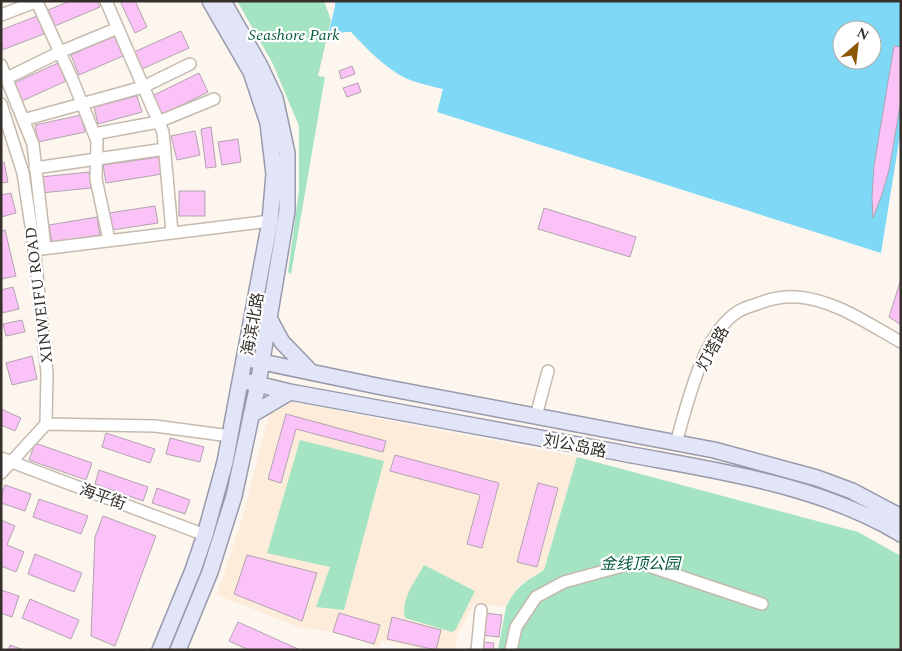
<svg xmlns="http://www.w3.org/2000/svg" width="902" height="651" font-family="Spectral,'Noto Sans SC',serif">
<rect width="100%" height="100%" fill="#fdf6ef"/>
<path fill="#feecdb" d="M287,401L577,457L544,570L520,585L506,607L474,604L457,636L455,650H427L381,640L379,647L333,632L298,627L217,595L243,516L268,418L273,408Z"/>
<path fill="#a4e4c2" d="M237,1H324L331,20L318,76L325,77L291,274L288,272L299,190V126L272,62Z
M300,440L384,461L344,610L316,607L330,567L267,553Z
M577,457L858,532L901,556V650H498L506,607C516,586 525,582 544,570Z
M424,565L475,591L456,629L452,632L405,618C400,600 416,580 424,565Z"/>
<path fill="#80d8f7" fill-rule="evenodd" d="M335,1H901V129L881,253L437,112L443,89C430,86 417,83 405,78C384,67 367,49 351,32H345L335,35L329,31L335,6ZM842,30H872V60H842Z"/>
<path fill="#fbc2f7" stroke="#b0a4af" d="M70,1H97L100,7L55,26L48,10Z
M120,1H135L147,27L135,33Z
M37,16L44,34L2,50L1,30Z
M181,31L189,48L142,69L134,52Z
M114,36L123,56L79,75L71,55Z
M894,46L901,47V100L889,170L882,194L873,218L872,198L874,166Z
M58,63L66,81L22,101L14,83Z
M352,66L355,74L341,79L339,71Z
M199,73L208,92L162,115L152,96Z
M358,83L361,92L347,97L343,88Z
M137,96L142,112L98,124L94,107Z
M81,115L85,132L38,142L35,125Z
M211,127L216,167L206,168L201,129Z
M195,131L200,155L177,160L171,136Z
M238,139L241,162L222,165L218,142Z
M159,157L162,174L106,183L103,165Z
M4,162L8,182L1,183V163Z
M89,172L91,188L41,193L40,177Z
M179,191H205V216H179Z
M11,193L16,213L1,217V195Z
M155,206L158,223L112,230L109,213Z
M544,208L636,237L630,257L538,229Z
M97,217L100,235L52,243L49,225Z
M5,230L16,276L1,279V231Z
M901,279V325L889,317Z
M13,287L19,309L2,313L1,290Z
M22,320L25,332L6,336L3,324Z
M32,356L37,379L12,385L6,363Z
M1,409L21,418L15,431L1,425Z
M286,414L386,441L383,452L296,429L281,483L268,479Z
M106,433L155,449L150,463L102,447Z
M170,438L204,447L200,462L166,454Z
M35,443L92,463L86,480L29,460Z
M395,455L499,483L482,548L467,544L480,495L390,471Z
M99,470L148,487L143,501L95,484Z
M538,483L558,488L537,567L517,562Z
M5,485L31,494L25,511L1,503V496Z
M157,488L190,500L185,514L152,503Z
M39,499L88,516L81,534L33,517Z
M103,516L156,536L115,646L91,636L95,537Z
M1,520L15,526L7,545L24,552L16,572L1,566Z
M35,554L82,573L74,592L28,574Z
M247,555L317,573L302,621L234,594Z
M1,590L19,596L12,617L1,613Z
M30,599L79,620L71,639L22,618Z
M339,613L380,625L374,644L333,632Z
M484,613L502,615L499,637L481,635Z
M392,617L441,630L436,650L387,639Z
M238,622L298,649V650H249L229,641Z
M481,642L494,643L493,650H480Z
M10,645L24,650H8Z"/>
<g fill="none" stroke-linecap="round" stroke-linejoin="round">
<defs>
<path id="minor" d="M106,1L163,132L172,232
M37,2L73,81L97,141L96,179L109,240
M1,15L38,1
M1,65L33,144L45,248
M7,78L60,52L118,28
M1,104L23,173L34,246L47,373L46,424L1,473
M23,120L143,87L190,64
M94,134L158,122L214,99
M35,168L165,149
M34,250L270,221
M536,416L548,371
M46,424L155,426L230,436
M676,443C687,405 703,332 739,311C744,308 751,306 757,304C787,292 811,296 841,309C861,318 881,331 901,342
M1,458L205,535
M477,650L481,610
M511,650L516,627L536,597L564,582L637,562L762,604"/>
<path id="major" d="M269,318L282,342L310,371
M253,360L377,386L714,450L817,478L852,491L901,517
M241,380L290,392C397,411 504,432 611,451C708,470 815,482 901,534
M251,415L290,392
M160,650L193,570L205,535L225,462L270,221L274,174L268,123L251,72L210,1
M178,650L210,572L234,496L258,384L287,211V153L275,98L260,66L223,1"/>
</defs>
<use href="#minor" stroke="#c5baae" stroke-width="14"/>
<use href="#major" stroke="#989aac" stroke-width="18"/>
<use href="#minor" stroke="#fff" stroke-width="11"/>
<use href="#major" stroke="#e2e5f7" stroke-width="15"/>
</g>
<g text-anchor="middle" stroke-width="4.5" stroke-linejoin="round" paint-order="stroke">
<g font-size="16" font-style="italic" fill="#075a3a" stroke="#fff">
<text x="294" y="40">Seashore Park</text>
<text x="640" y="569">金线顶公园</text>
</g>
<g font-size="16" fill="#35302b" stroke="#fff">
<text transform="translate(38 295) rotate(-97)" y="6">XINWEIFU ROAD</text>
<text transform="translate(252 324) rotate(-80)" y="6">海滨北路</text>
<text transform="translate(712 348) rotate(-61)" y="6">灯塔路</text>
<text transform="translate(575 445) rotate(11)" y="6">刘公岛路</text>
<text transform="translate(103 496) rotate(20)" y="6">海平街</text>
</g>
</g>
<rect width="902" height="651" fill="none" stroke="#35302b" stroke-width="5"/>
<g transform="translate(857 45) rotate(28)"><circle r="24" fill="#ffffff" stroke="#aeacaa"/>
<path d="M0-4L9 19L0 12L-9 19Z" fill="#8c5606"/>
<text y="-8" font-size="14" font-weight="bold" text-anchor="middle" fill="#35302b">N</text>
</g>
</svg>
